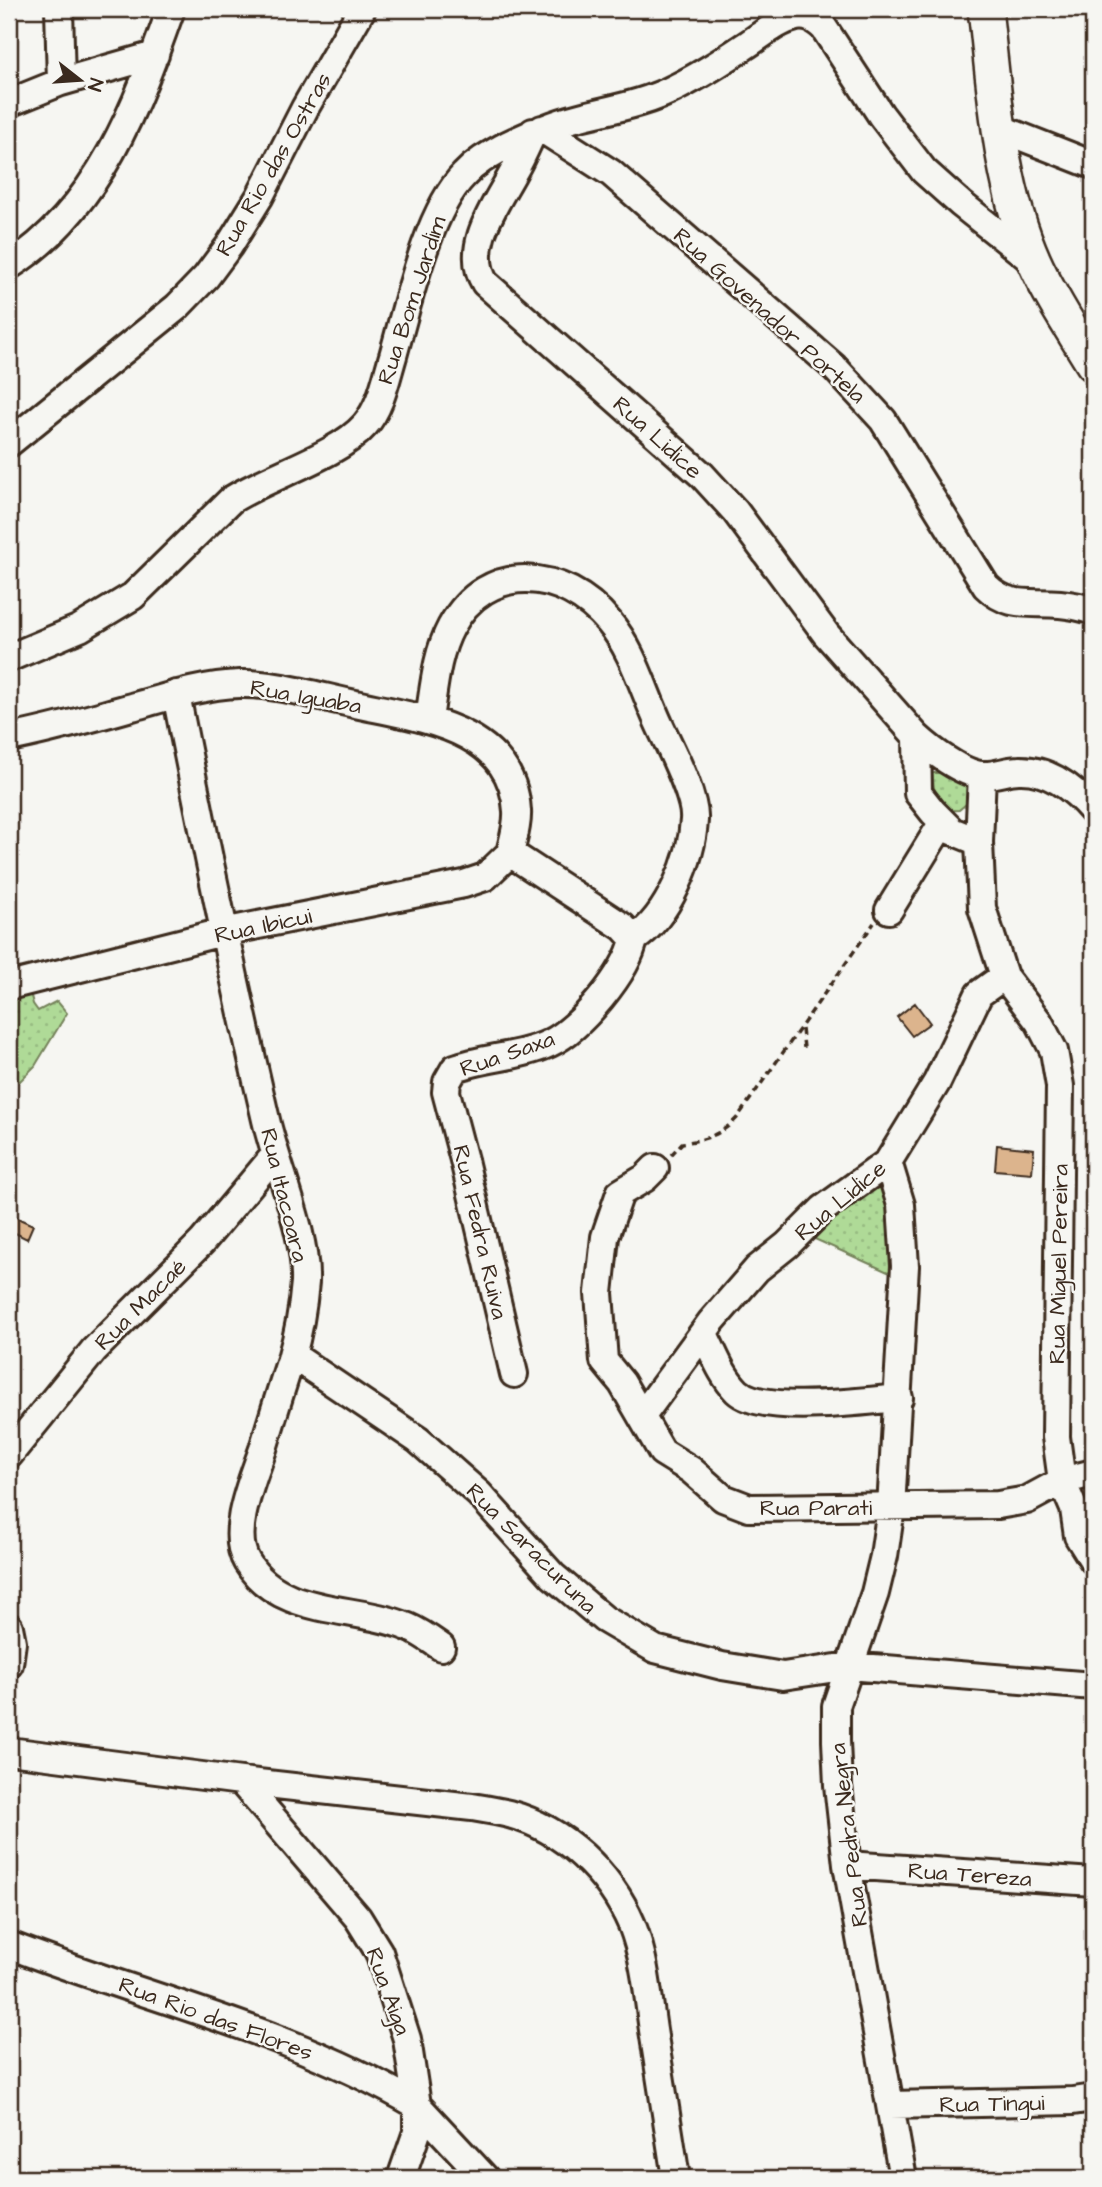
<svg xmlns="http://www.w3.org/2000/svg" width="1102" height="2187" font-family="'Architects Daughter',sans-serif">
<defs>
<pattern id="park-dots" width="8" height="8" patternUnits="userSpaceOnUse" patternTransform="scale(1.75)"><rect width="8" height="8" fill="#afda97"/><path d="M2 2h.1M6 6h.1" fill="none" stroke="#97bb82" stroke-width="1.8" stroke-linecap="round"/></pattern>
</defs>
<rect width="100%" height="100%" fill="#f6f6f2"/>
<filter id="ink" filterUnits="userSpaceOnUse"><feTurbulence type="fractalNoise" baseFrequency=".0143" numOctaves="2"/><feDisplacementMap in="SourceGraphic" scale="14" xChannelSelector="R" yChannelSelector="G"/><feConvolveMatrix kernelMatrix="1 2 1 2 8 2 1 2 1" color-interpolation-filters="sRGB"/></filter>
<g filter="url(#ink)">
<path fill="url(#park-dots)" stroke="#75825a" stroke-width="2" d="M932,773H951L969,784L972,799L959,810L944,811L934,788Z
M23,991L31,996L33,1004L38,1011L57,1001L67,1013L35,1066L19,1082L9,1070V993Z
M883,1184L891,1221L896,1266L888,1272L808,1236L868,1185Z"/>
<path fill="#dcb48d" stroke="#3b2a1e" stroke-width="2" d="M915,1003L930,1023L912,1036L897,1017Z
M997,1145L1034,1149L1032,1173L995,1170Z
M15,1217L33,1225L27,1239L9,1230Z"/>
<g fill="none" stroke-linecap="round" stroke-linejoin="round">
<defs>
<path id="minor" d="M59,9L61,82
M9,103L61,82L155,55
M999,128L1093,165
M542,129L611,173L834,367L883,420L986,586C1009,609 1030,601 1060,604C1071,605 1082,607 1093,611
M533,132C527,145 521,159 514,171C497,203 463,247 485,283L702,475L735,511L826,634L917,737C931,750 963,774 982,775C995,776 1007,770 1019,770C1049,769 1075,790 1093,811
M9,266C99,209 137,105 171,9
M9,443L177,307L206,277L229,246L260,196L305,108L362,9
M9,658L80,628L133,596L231,500C268,476 338,456 365,425C381,407 386,379 393,356C407,306 428,211 464,175C477,161 491,154 507,145C530,134 552,124 576,118C611,109 645,104 677,87C701,75 723,61 745,46C761,36 777,21 796,17C808,15 816,20 824,28L881,115L924,171L961,204L1034,262
M176,694C204,837 233,978 266,1120C277,1168 307,1235 305,1282C303,1307 298,1335 291,1359C281,1389 272,1419 263,1449C253,1479 229,1532 247,1562C280,1617 356,1605 408,1627C420,1632 431,1640 441,1647
M429,719C434,688 436,655 451,627C487,560 564,568 609,622C633,650 644,692 660,726C670,748 696,797 694,820C692,859 668,917 634,939
M917,737L918,793L933,812L952,831L979,842
M9,738C51,730 91,718 132,707C167,697 204,685 240,684C275,683 321,697 355,704C419,718 512,727 517,811C518,825 513,840 510,853
M510,853L623,927L634,939C628,972 580,1029 550,1043C521,1057 485,1057 455,1068L447,1082L446,1092L464,1160L514,1374
M889,910L943,822
M1004,976L1039,1022L1054,1051L1060,1086L1056,1437L1062,1481L1074,1509L1078,1536L1093,1560
M9,986L223,932L464,884L485,877L510,853
M888,1162L901,1205L905,1266L891,1508L884,1556L875,1593L836,1706V1741L838,1785L847,1865L903,2178
M655,1168L645,1178L620,1193L605,1237L599,1293L604,1361L622,1383L662,1452L691,1470L723,1498L749,1508L998,1505L1027,1500L1062,1481L1093,1473
M704,1334C714,1353 721,1375 737,1391C762,1415 865,1401 899,1398
M292,1355L418,1440L479,1494L553,1576L604,1619L655,1649L722,1666L783,1676L849,1666L1093,1686
M642,1416L711,1322L757,1269L787,1245L823,1209L888,1162L937,1082L979,994L1004,976L982,908L979,842L982,775
M9,1455L94,1350L202,1242L274,1156
M9,1627L12,1642L9,1664
M9,1751L241,1781L472,1807C484,1809 497,1811 509,1814C564,1829 610,1873 632,1925C645,1958 648,1996 653,2030C661,2079 668,2129 676,2178
M241,1781L358,1918L379,1952L407,2039L417,2105L485,2178
M847,1865L1093,1882
M9,1945C145,1998 290,2030 417,2105V2132L401,2178
M890,2105L1073,2101L1093,2098"/>
<path id="major" d="M985,9C995,93 999,183 1034,261C1050,297 1073,331 1093,364"/>
</defs>
<use href="#minor" stroke="#3b2a1e" stroke-width="32"/>
<use href="#major" stroke="#3b2a1e" stroke-width="38"/>
<path stroke="#3b2a1e" stroke-width="3.5" stroke-dasharray="7 5" stroke-linecap="butt" d="M802,1029L804,1048
M671,1155L682,1143C705,1140 721,1135 737,1118L874,923"/>
<use href="#minor" stroke="#f6f6f2" stroke-width="26"/>
<use href="#major" stroke="#f6f6f2" stroke-width="33"/>
</g>
</g>
<g text-anchor="middle" stroke-width="5" stroke-linejoin="round" paint-order="stroke">
<g font-size="23" fill="#3b2a1e" stroke="#f6f6f2">
<text transform="translate(273 164) rotate(-60)" y="8">Rua Rio das Ostras</text>
<text transform="translate(411 300) rotate(-72)" y="8">Rua Bom Jardim</text>
<text transform="translate(770 315) rotate(42)" y="8">Rua Govenador Portela</text>
<text transform="translate(658 437) rotate(42)" y="8">Rua Lidice</text>
<text transform="translate(306 696) rotate(10)" y="8">Rua Iguaba</text>
<text transform="translate(263 925) rotate(-12)" y="8">Rua Ibicui</text>
<text transform="translate(507 1053) rotate(-19)" y="8">Rua Saxa</text>
<text transform="translate(285 1195) rotate(76)" y="8">Rua Itacoara</text>
<text transform="translate(840 1200) rotate(-40)" y="8">Rua Lidice</text>
<text transform="translate(481 1232) rotate(77)" y="8">Rua Fedra Ruiva</text>
<text transform="translate(1058 1264) rotate(-89)" y="8">Rua Miguel Pereira</text>
<text transform="translate(140 1304) rotate(-45)" y="8">Rua Macaé</text>
<text x="816" y="1515">Rua Parati</text>
<text transform="translate(532 1548) rotate(45)" y="8">Rua Saracuruna</text>
<text transform="translate(848 1835) rotate(-97)" y="8">Rua Pedra Negra</text>
<text transform="translate(970 1874) rotate(4)" y="8">Rua Tereza</text>
<text transform="translate(389 1991) rotate(70)" y="8">Rua Aiga</text>
<text transform="translate(216 2018) rotate(20)" y="8">Rua Rio das Flores</text>
<text transform="translate(992 2103) rotate(-1)" y="8">Rua Tingui</text>
</g>
</g>
<rect width="1102" height="2187" fill="none" stroke="#f6f6f2" stroke-width="35"/>
<rect x="18" y="18" width="1067" height="2152" fill="none" stroke="#3b2a1e" stroke-width="2.5" filter="url(#ink)"/>
<g transform="translate(80 80) rotate(107)" stroke="#f6f6f2" stroke-width="5" paint-order="stroke">
<path d="M0-5L12 26L0 18L-12 26Z" fill="#3b2a1e"/>
<text y="-10" font-size="19" font-weight="bold" text-anchor="middle" fill="#3b2a1e">N</text>
</g>
</svg>
